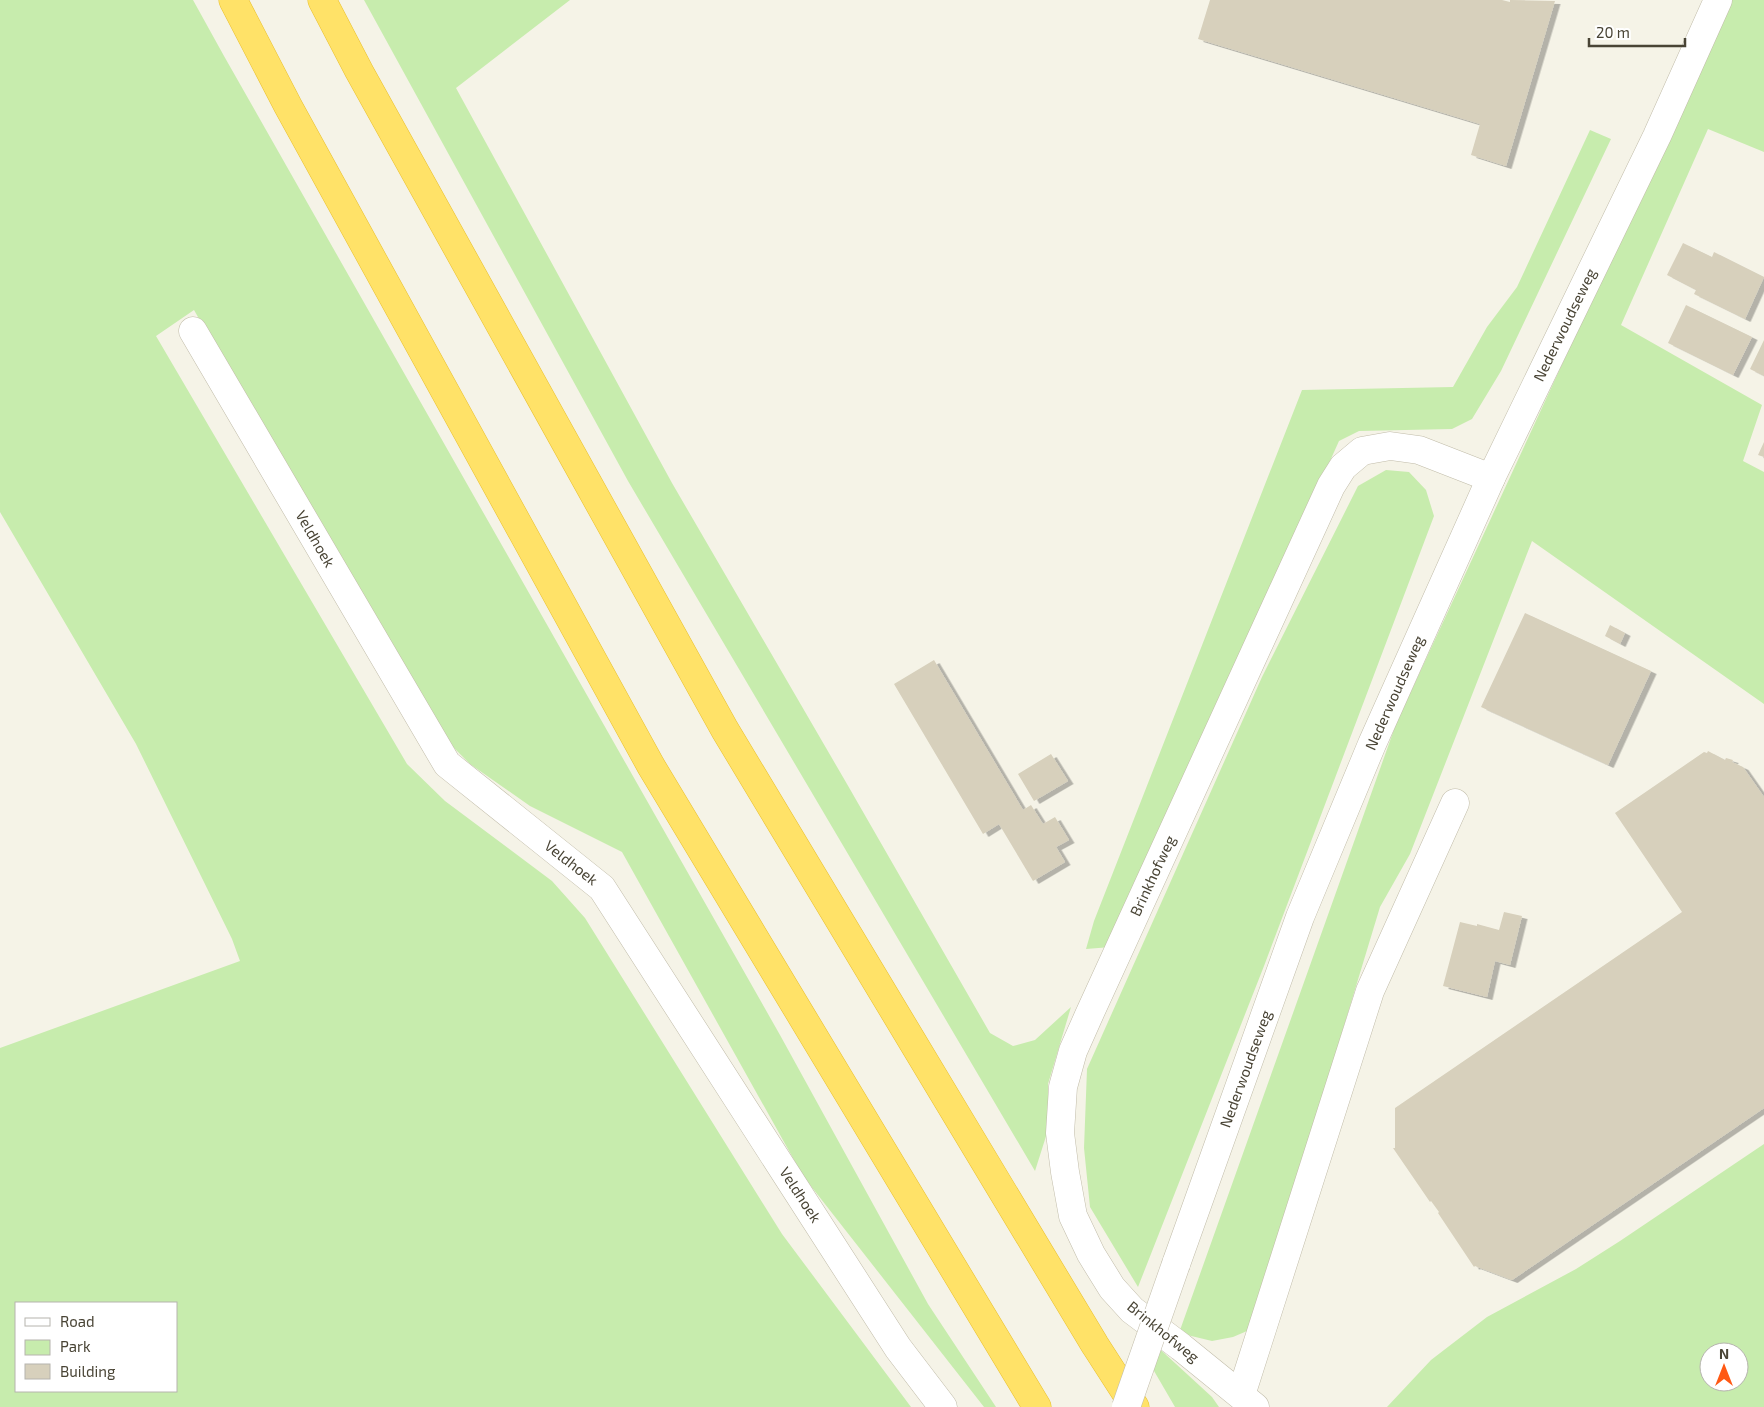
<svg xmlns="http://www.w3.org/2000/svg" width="1764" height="1407" font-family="'Exo 2',sans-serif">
<defs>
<filter id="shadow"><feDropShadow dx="5.5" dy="3" stdDeviation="0" flood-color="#0004"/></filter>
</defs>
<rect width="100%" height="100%" fill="#f5f3e7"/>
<path fill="#c7ecad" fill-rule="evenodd" d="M0,0H193L224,56L780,1035L928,1304L996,1407H984L803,1176L622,852L530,806L470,764L431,725L194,310L156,336L407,764L445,801L552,881L585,918L782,1234L911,1407H0V1048L240,961L232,939L136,744L0,512ZM16,1303H176V1391H16Z
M364,0H570L456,88L672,483L847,784L990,1033L1013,1046L1035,1040L1071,1007L1048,1084V1130L1035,1171L628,481Z
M1726,0H1764V152L1708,129L1621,325L1762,405L1743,461L1764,472V704L1532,541L1410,854L1380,907L1260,1303L1247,1331L1233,1337L1212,1341L1179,1333L1396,724L1686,96Z
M1590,130L1611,139L1501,371L1472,419L1452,429L1359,431L1339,441L1111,947L1086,949L1094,921L1302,390L1453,387L1487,327L1517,287Z
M1386,470L1409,472L1426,490L1434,516L1264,966L1138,1287L1090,1207L1084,1148L1087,1069L1262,677L1358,486Z
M1764,1144V1407H1387L1431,1360L1487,1317L1576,1269L1620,1241ZM1709,1352H1739V1382H1709Z
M1139,1330L1212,1397L1219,1407H1175L1136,1340Z"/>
<path fill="#d7d0bc" filter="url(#shadow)" d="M1210,0H1502L1510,2V0L1555,1L1506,166L1471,155L1480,124L1198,39Z
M1683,243L1712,257L1714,252L1764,277L1745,319L1694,294L1696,290L1667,275Z
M1686,305L1752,337L1733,375L1668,343Z
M1764,340V376L1750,369Z
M1764,442V457L1758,455Z
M1525,613L1651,671L1608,765L1481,707Z
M1610,625L1625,633L1620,644L1605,636Z
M934,660L1023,810L1031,805L1043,824L1055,817L1069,840L1056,847L1065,862L1033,881L999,824L983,834L894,684Z
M1708,751L1725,760L1726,758L1733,760L1732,762L1743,767L1764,797V1108L1512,1280L1475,1266L1474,1267L1438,1213L1439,1212L1431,1201L1430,1202L1393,1148H1395V1108L1682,912L1615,813L1704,752L1707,753Z
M1051,754L1068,781L1034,801L1018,774Z
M1504,912L1522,916L1510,965L1495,961L1487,997L1443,986L1460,922L1477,926V924L1499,930Z"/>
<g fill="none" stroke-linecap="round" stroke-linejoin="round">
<defs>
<path id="minor" d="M193,331L447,764L602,888L898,1348L943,1407
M1241,1395L1370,991L1455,803
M1255,1407L1181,1347L1132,1310L1112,1288L1091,1254L1073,1216L1065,1172L1060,1133L1063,1087L1073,1051L1089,1015L1331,486L1343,467L1362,451L1390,446L1419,450L1491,478"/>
<path id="tertiary" d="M1176,1264L1300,917L1372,744L1491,478L1657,136L1718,0"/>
<path id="motorway" d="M233,0L288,106L651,766L1037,1407
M322,0L359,71L725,730L1095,1345L1135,1407"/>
</defs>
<use href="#minor" stroke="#c1bca9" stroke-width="29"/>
<use href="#tertiary" stroke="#c1bca9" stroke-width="29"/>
<use href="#motorway" stroke="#e9bf2d" stroke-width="29"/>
<use href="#minor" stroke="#fff" stroke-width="28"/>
<use href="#tertiary" stroke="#fff" stroke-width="28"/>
<use href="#motorway" stroke="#ffe268" stroke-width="28"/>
<defs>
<path id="tertiary-bridge" d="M1126,1407L1176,1264"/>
</defs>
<use href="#tertiary-bridge" stroke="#c1bca9" stroke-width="29" stroke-linecap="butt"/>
<use href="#tertiary-bridge" stroke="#fff" stroke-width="28"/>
</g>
<g text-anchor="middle" stroke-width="4" stroke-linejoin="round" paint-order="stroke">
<g font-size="15" fill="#494435" stroke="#fff">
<text transform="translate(1565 325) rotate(-64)" y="5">Nederwoudseweg</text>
<text transform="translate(315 539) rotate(60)" y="5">Veldhoek</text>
<text transform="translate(1395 693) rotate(-66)" y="5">Nederwoudseweg</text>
<text transform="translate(571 863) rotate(38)" y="5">Veldhoek</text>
<text transform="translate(1153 876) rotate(-65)" y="5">Brinkhofweg</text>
<text transform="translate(1246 1069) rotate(-70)" y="5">Nederwoudseweg</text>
<text transform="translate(800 1195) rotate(57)" y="5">Veldhoek</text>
<text transform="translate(1163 1332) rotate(39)" y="5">Brinkhofweg</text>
</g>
</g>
<rect x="15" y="1302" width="162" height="90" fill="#ffffff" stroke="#b6b4ae"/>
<rect x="25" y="1318" width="25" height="8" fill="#ffffff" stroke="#b6b4ae"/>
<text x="60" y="1327" font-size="15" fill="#494435">Road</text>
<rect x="25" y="1340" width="25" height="15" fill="#c7ecad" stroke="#b6b4ae"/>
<text x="60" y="1352" font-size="15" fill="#494435">Park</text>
<rect x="25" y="1364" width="25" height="15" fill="#d7d0bc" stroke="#b6b4ae"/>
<text x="60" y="1377" font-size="15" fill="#494435">Building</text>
<g transform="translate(1724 1367)"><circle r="24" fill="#ffffff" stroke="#b6b4ae"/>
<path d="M0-4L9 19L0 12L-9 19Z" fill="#ff5914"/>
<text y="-8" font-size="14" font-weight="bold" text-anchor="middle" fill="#494435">N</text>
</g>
<path d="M1589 38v8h96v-8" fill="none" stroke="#494435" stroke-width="2.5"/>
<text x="1596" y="38" font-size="15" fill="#494435" stroke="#ffffff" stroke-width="4" paint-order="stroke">20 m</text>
</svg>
